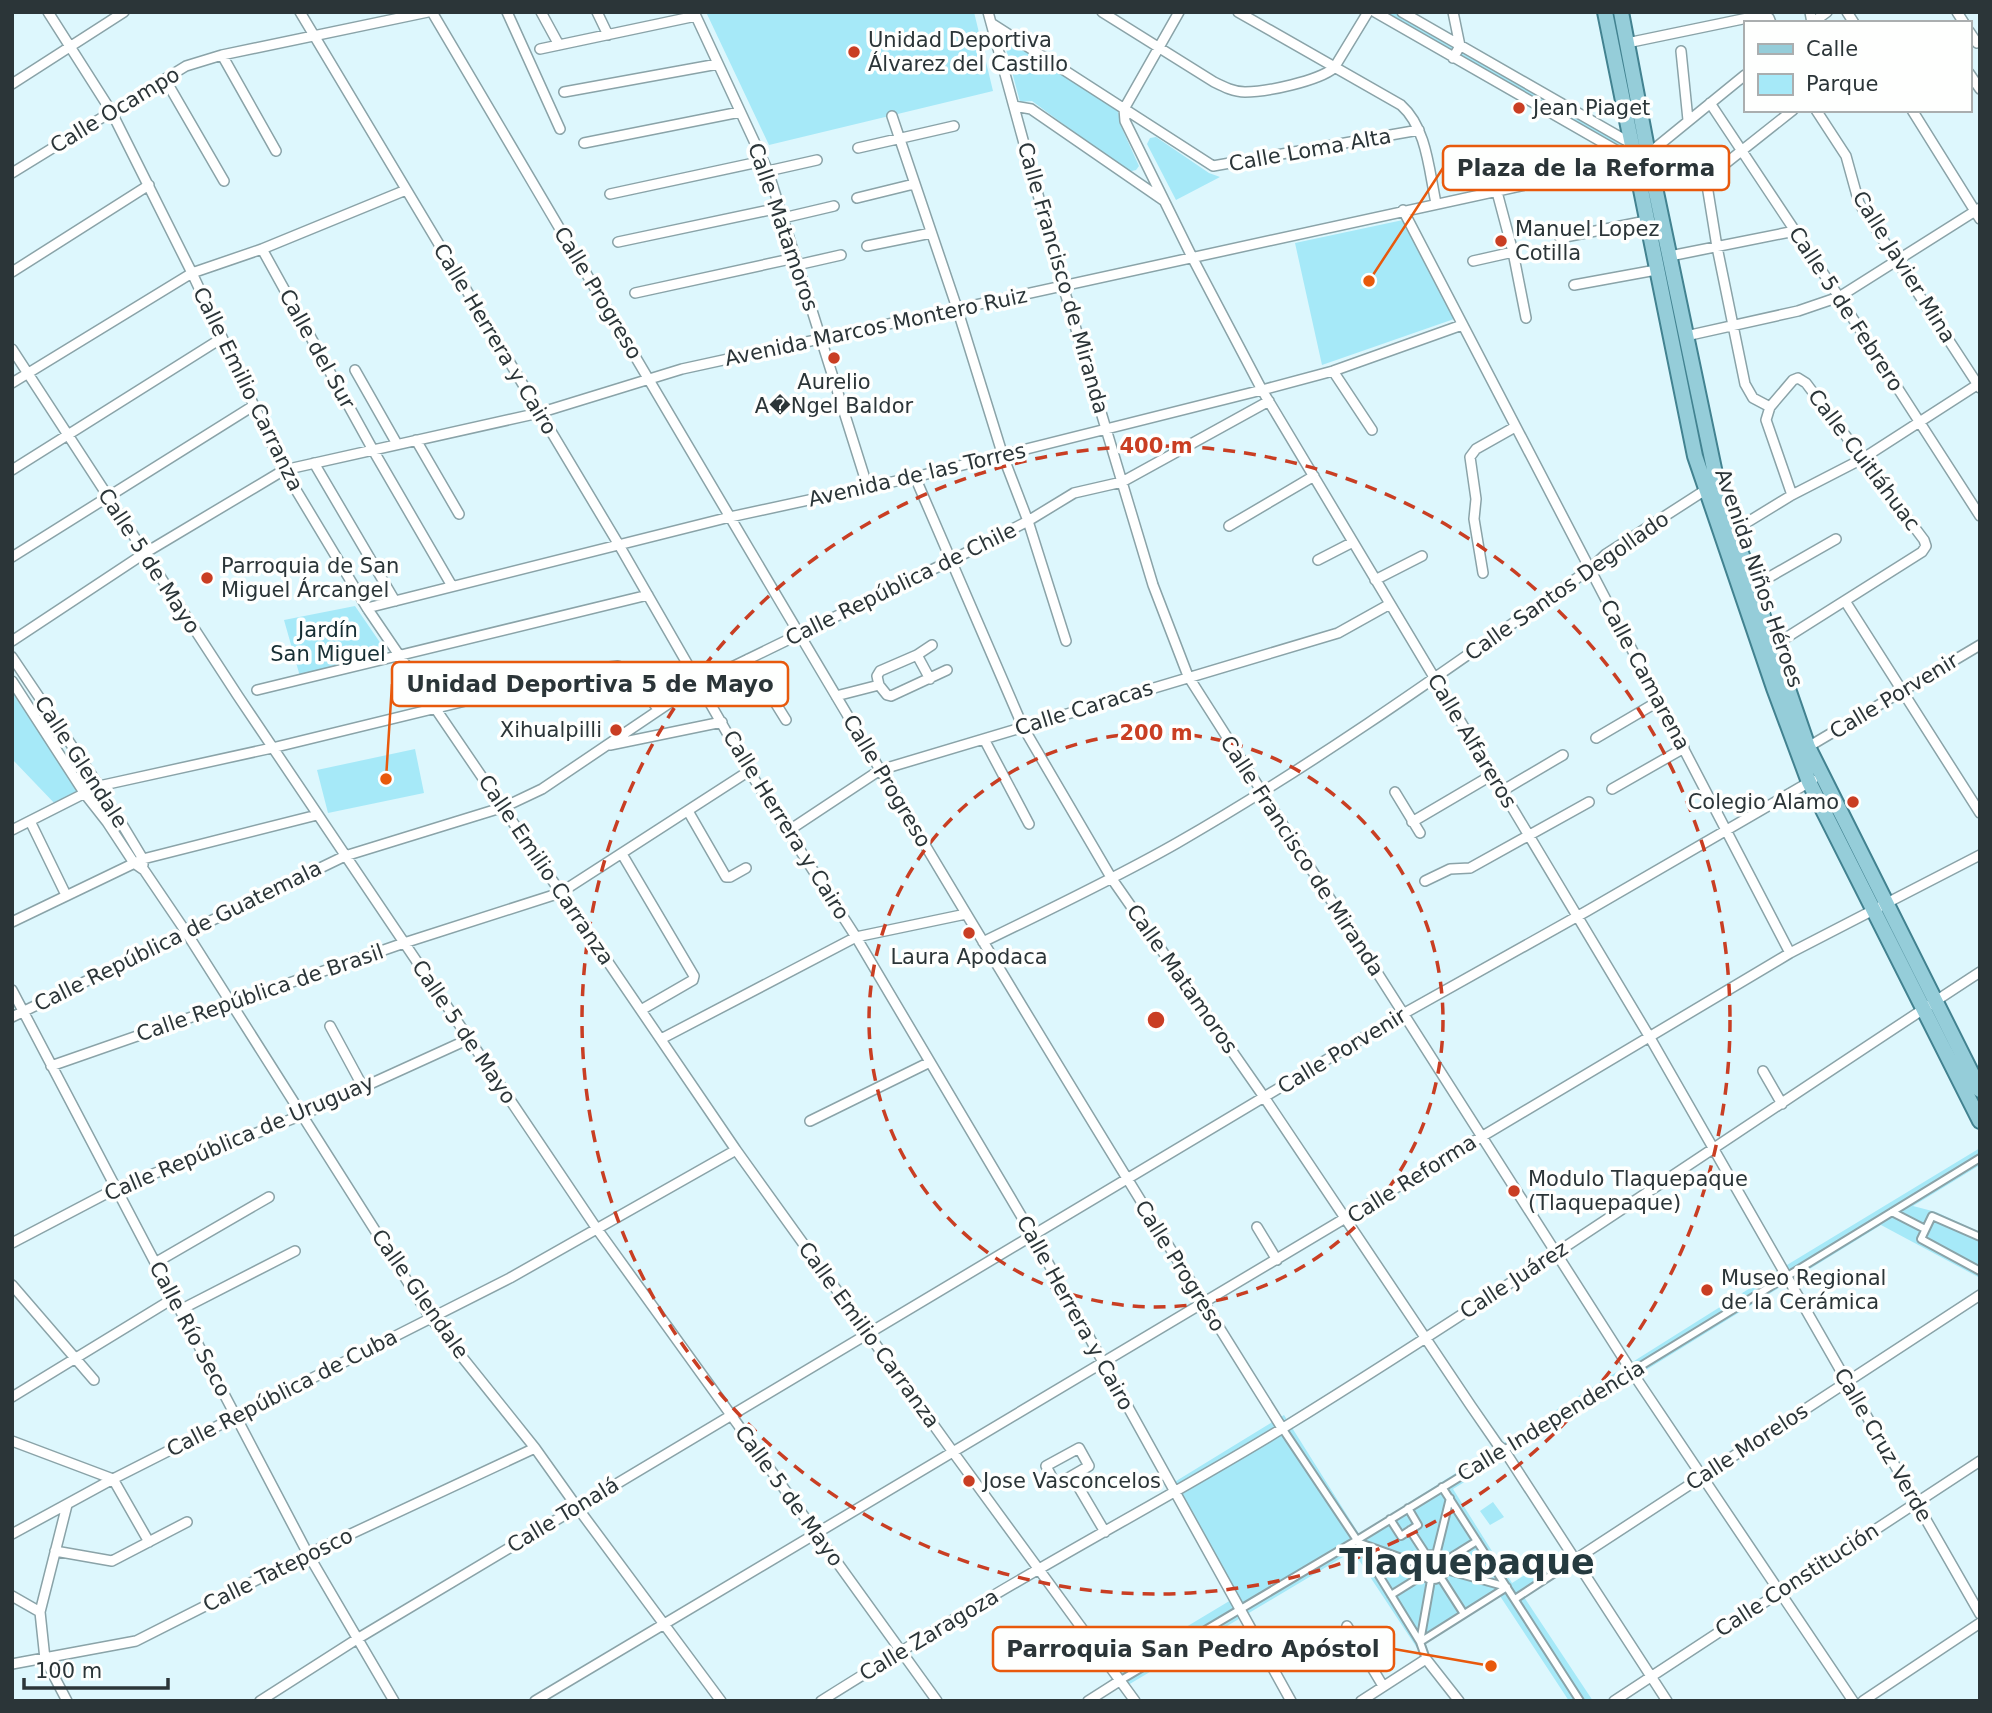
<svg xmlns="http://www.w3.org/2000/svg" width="1992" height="1713" font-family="'DejaVu Sans',sans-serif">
<rect width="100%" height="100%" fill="#ddf7fd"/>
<path fill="#a6e9f8" d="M706,12H974L993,91L769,145Z
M1377,12H1398L1460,46L1455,55Z
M1017,43L1118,111L1120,124L1139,166L1136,170L1128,172L1032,101L1020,102L1005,45Z
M1462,51L1624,140L1619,149L1458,61Z
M1156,137L1209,173L1220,177L1176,200L1147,144L1150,138Z
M1403,220L1454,319L1322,365L1295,243Z
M355,606L390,657L301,680L284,620Z
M12,687L83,794L58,807L12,759Z
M415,749L424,793L328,813L317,770Z
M1980,1148V1165L1913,1206L1936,1212L1980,1232V1278L1881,1225L1453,1489L1512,1583L1566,1549L1576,1564L1524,1597L1593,1701H1569L1500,1596L1417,1648L1353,1551L1128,1685L1116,1669L1231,1600L1168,1486L1284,1415L1359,1534L1782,1268Z
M1493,1502L1504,1517L1490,1525L1480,1511Z"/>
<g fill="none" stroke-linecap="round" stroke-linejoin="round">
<defs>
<path id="pedestrian" d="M1892,1212L1925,1229
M1980,1237L1932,1216L1921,1239L1980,1271
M1282,1428L1359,1543L1420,1642L1426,1659
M1442,1487L1580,1701
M1390,1519L1401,1536L1418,1525L1408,1508
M1410,1530L1427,1556
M1360,1543L1421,1565
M1420 1567a13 13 0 1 1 26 0a13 13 0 1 1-26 0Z
M1436,1555L1450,1498
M1445,1561L1477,1541
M1446,1570L1507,1587
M1441,1578L1464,1614
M1391,1595L1423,1575
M1515,1599L1576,1559
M1420,1642L1507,1587
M1420,1642L1431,1580
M1121,1680L1357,1540L1980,1158"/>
<path id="minor" d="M48,12L111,111L192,273L284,470L367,608L736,1150L953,1452L1135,1701
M300,12L619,545L749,771L856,937L1032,1234L1291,1701
M432,12C712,486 989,962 1282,1428
M507,12L560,129
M541,12L559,45
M597,12L608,35
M694,12L768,171L868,488
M988,12L1063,286L1153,585L1188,676L1632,1372L1853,1701
M1102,12L1214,82C1224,87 1234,92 1245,92C1267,92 1318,81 1334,68L1368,12
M1179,12L1124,109L1125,121L1192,257L1262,390L1649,1036L1980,1614
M1238,12L1401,105C1427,128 1429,171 1436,203
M1375,12L1635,161
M1402,12L1632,144
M1453,12L1460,46L1453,58
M1810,12L1812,23L1827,12
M1847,12L1854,23
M1957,12L1964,23
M991,23L1213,166L1419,130
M1969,31L1977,43
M1627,43L1762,15L1769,18L1771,23
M540,49L696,16
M1681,51L1688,120
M222,55L276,151
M1969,73L1980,89
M165,79L224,181
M12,84L124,12
M564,92L718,64
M1710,103L1839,297L1980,516
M1014,106L1031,109L1163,200
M1816,110L1846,156L1859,203L1980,388
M1912,110L1980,219
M892,116L957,308L1003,456L1028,521L1066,641
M584,143L740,112
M858,148L954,126
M768,171L817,160
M12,173L186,66L222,55L428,12
M1497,192L1513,252L1526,318
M610,194L763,161
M857,198L914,184
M1403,210L1790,953
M783,218L834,206
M1560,238L1646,221
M618,242L779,208
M867,246L931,233
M262,249L373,450L452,586
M1670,256L1795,231
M1473,261L1513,252
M797,265L841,255
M12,272L149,185
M1574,285L1656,270
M635,293L795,258
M1686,336L1798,311L1839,297L1980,208
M12,349L238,696L597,1229L937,1701
M355,370L397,444
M1333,371L1372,430
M12,383L192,273L262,249L406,190
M1770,407L1753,398L1745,384L1717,247L1706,179L1793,110
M416,440L459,514
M314,463L395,601
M12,470L222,338
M915,477L1023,727L1112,879L1264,1097L1471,1406L1498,1445L1504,1450L1667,1701
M1229,526L1314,476
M1733,531L1792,495L1862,459L1980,383
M12,557L253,406
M1318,560L1353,542
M1483,573L1474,519L1476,499L1470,457L1476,449L1515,427
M1375,580L1422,556
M1752,587L1836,539
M1845,601L1980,813
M367,608L730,517L915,477L1262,390L1333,371L1462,325
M12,641L145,553L284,470L539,413L682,369L1635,161L1648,154L1745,75
M932,645L917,655L880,671L877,676L879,685L887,695L891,696L947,670
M1773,646L1922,552L1926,546L1924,540L1806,383L1798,378L1793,380L1770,407L1766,420L1792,495
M917,655L930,679
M12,657L99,786L143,859V865
M748,659L786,720
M12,681L85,794L107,822L134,863L144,870L186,932L430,1317L535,1448L577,1507L721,1701
M257,690L648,595
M836,696L879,685
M1596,738L1659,701
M984,739L1029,824
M610,745L722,722
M1808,747L1980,645
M1612,789L1684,748
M1502,791L1563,755
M1395,792L1420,833
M688,811L726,877H730L746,868
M30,821L66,895
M1412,822L1492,775
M12,830L99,786L272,748L601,668L618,666L628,670L658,709
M788,831L880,770L1338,633L1390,604
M622,854L694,976L693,980L641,1010
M1425,881L1450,869L1470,868L1589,802
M12,922L143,859L317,815
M983,942C1048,910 1114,879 1177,843C1320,761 1455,664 1590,569L1606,554L1710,487
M12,990L308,1554L394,1701
M12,1017L345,856L504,807L542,789L699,683L952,560L1028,521L1074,493L1122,482L1269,401
M330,1026L363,1087
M661,1039L856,937L966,914
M51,1066L404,943L560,893L749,771
M1763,1071L1782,1104
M810,1121L930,1062
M1257,1227L1277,1260
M12,1243L115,1189L302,1115L469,1039
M155,1263L269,1197
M12,1285L94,1380
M180,1310L295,1251
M12,1397L174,1298
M12,1441L113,1479L149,1542
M1079,1448L1089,1466L1056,1485L1046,1466Z
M1072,1476L1105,1532
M67,1505L40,1612L45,1659L67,1701
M12,1534L113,1479L510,1278L736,1150
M55,1551L112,1561L187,1522
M1576,1559L1980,1295
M12,1596L40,1612
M1347,1626L1383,1686
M12,1664L136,1641L308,1554L535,1448
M260,1701L357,1639L1403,1014L1587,911L1813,780
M535,1701L1790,953L1980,855
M821,1701C893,1656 965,1611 1039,1569C1120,1522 1203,1477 1283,1428C1519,1282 1747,1124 1980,972
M1088,1701L1121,1680
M1361,1701L1426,1659L1459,1701
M1614,1701L1980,1461
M1863,1701L1980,1623"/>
<path id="primary" d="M1605,12L1695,456L1774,688L1809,782L1980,1121
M1621,12L1648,154L1717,483L1808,747L1980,1090"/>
</defs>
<use href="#pedestrian" stroke="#8aa3a8" stroke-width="10"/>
<use href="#minor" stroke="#8aa3a8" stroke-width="12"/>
<use href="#primary" stroke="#428290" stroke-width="18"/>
<use href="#pedestrian" stroke="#fff" stroke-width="6"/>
<use href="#minor" stroke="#fff" stroke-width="9"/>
<use href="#primary" stroke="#95cdd9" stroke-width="14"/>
</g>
<g fill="none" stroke="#c93e23" stroke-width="3.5" stroke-dasharray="12 9">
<circle cx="1156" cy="1020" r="287"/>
<circle cx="1156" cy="1020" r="574"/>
</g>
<g fill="#c93e23" stroke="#fefffe" stroke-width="2.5">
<circle cx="854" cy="52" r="7"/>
<circle cx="1519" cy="108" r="7"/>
<circle cx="1501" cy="241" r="7"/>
<circle cx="834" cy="358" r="7"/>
<circle cx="207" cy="578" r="7"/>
<circle cx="616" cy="730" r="7"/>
<circle cx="1853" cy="802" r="7"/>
<circle cx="969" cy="933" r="7"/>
<circle cx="1514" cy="1191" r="7"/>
<circle cx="1707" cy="1290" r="7"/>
<circle cx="969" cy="1481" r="7"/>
</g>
<g text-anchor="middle" stroke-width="7" stroke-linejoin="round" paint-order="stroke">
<g font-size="21" fill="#2b3538" stroke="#fefffe" text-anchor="start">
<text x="868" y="47">Unidad Deportiva<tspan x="868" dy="24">Álvarez del Castillo</tspan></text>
<text x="1533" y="115">Jean Piaget</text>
<text x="1515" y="236">Manuel Lopez<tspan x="1515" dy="24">Cotilla</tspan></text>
<text x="834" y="389" text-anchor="middle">Aurelio<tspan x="834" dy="24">A�Ngel Baldor</tspan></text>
<text x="221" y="573">Parroquia de San<tspan x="221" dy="24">Miguel Árcangel</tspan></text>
<text x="602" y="737" text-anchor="end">Xihualpilli</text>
<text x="1839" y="809" text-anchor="end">Colegio Alamo</text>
<text x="969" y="964" text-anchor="middle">Laura Apodaca</text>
<text x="1528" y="1186">Modulo Tlaquepaque<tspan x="1528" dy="24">(Tlaquepaque)</tspan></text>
<text x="1721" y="1285">Museo Regional<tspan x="1721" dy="24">de la Cerámica</tspan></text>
<text x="983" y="1488">Jose Vasconcelos</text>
</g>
<g font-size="21" fill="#2b3538" stroke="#fefffe">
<text transform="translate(115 110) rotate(-31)" y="7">Calle Ocampo</text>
<text transform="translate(1310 150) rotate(-10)" y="7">Calle Loma Alta</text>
<text transform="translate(783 227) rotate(71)" y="7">Calle Matamoros</text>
<text transform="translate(1904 267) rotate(58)" y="7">Calle Javier Mina</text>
<text transform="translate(1063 278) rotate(74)" y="7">Calle Francisco de Miranda</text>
<text transform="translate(598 293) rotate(59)" y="7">Calle Progreso</text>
<text transform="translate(1846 309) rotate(57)" y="7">Calle 5 de Febrero</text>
<text transform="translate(876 327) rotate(-12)" y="7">Avenida Marcos Montero Ruiz</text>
<text transform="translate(495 339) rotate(59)" y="7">Calle Herrera y Cairo</text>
<text transform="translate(317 349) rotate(61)" y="7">Calle del Sur</text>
<text transform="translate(248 389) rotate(64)" y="7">Calle Emilio Carranza</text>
<text transform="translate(1864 460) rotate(53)" y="7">Calle Cuitláhuac</text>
<text transform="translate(917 475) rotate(-13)" y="7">Avenida de las Torres</text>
<text transform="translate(149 561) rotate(57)" y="7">Calle 5 de Mayo</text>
<text transform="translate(1759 578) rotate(71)" y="7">Avenida Niños Héroes</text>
<text transform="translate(901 584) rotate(-26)" y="7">Calle República de Chile</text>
<text transform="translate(1567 586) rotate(-35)" y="7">Calle Santos Degollado</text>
<text transform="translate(1645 675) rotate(62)" y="7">Calle Camarena</text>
<text transform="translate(1894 696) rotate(-31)" y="7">Calle Porvenir</text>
<text transform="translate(1084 708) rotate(-17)" y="7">Calle Caracas</text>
<text transform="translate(1472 741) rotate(59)" y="7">Calle Alfareros</text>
<text transform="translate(81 762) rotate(57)" y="7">Calle Glendale</text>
<text transform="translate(887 781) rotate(59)" y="7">Calle Progreso</text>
<text transform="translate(786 825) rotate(58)" y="7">Calle Herrera y Cairo</text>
<text transform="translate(1302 856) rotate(57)" y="7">Calle Francisco de Miranda</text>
<text transform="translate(546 870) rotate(56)" y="7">Calle Emilio Carranza</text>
<text transform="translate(178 936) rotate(-26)" y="7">Calle República de Guatemala</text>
<text transform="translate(1182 979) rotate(55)" y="7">Calle Matamoros</text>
<text transform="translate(260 993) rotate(-19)" y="7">Calle República de Brasil</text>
<text transform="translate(464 1032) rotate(56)" y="7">Calle 5 de Mayo</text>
<text transform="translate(1342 1051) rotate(-31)" y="7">Calle Porvenir</text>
<text transform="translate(239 1138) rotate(-23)" y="7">Calle República de Uruguay</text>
<text transform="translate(1412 1179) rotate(-32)" y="7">Calle Reforma</text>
<text transform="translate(1180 1266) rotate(58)" y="7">Calle Progreso</text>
<text transform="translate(1514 1280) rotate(-33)" y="7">Calle Juárez</text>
<text transform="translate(420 1294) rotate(55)" y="7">Calle Glendale</text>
<text transform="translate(1075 1313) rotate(61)" y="7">Calle Herrera y Cairo</text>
<text transform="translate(190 1329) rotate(62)" y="7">Calle Río Seco</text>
<text transform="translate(869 1335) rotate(54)" y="7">Calle Emilio Carranza</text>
<text transform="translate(282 1393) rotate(-27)" y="7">Calle República de Cuba</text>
<text transform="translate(1551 1421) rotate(-31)" y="7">Calle Independencia</text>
<text transform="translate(1883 1445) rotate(60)" y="7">Calle Cruz Verde</text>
<text transform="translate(1747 1447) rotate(-33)" y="7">Calle Morelos</text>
<text transform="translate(789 1496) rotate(54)" y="7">Calle 5 de Mayo</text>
<text transform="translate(563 1515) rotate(-31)" y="7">Calle Tonalá</text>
<text transform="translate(278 1570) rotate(-26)" y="7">Calle Tateposco</text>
<text transform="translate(1797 1580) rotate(-33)" y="7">Calle Constitución</text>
<text transform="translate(929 1635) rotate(-31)" y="7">Calle Zaragoza</text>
</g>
<g font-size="21" fill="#162e33" stroke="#fefffe">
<text x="328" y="637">Jardín<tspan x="328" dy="24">San Miguel</tspan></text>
</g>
<g font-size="35" font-weight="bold" fill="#253a3f" stroke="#fefffe">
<text x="1467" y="1574">Tlaquepaque</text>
</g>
</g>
<circle cx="1156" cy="1020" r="10" fill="#c93e23" stroke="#fefffe" stroke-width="3.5"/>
<g font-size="21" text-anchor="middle" font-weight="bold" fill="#c93e23" stroke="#fefffe" stroke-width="7" stroke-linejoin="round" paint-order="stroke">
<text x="1156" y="453">400 m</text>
<text x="1156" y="740">200 m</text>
</g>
<path fill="none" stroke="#e8590c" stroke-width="2.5" d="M1369 281L1443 168M386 779L392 684M1491 1666L1394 1649"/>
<g fill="#e8590c" stroke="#fefffe" stroke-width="2.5">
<circle cx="1369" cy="281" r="7"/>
<circle cx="386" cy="779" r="7"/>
<circle cx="1491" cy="1666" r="7"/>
</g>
<g fill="#fefffe" stroke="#e8590c" stroke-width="2.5">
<rect x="1443" y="146" width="286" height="44" rx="7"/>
<rect x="392" y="662" width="396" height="44" rx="7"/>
<rect x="993" y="1627" width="401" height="44" rx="7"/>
</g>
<g font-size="23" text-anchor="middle" font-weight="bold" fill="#2b3538">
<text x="1586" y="176">Plaza de la Reforma</text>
<text x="590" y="692">Unidad Deportiva 5 de Mayo</text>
<text x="1193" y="1657">Parroquia San Pedro Apóstol</text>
</g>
<rect width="1992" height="1713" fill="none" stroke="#2b3538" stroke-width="28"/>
<rect x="1744" y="21" width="228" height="91" fill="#fefffe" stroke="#aaaeaf" stroke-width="2"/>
<rect x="1758" y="44" width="35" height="10" fill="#95cdd9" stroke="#aaaeaf" stroke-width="2"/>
<text x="1806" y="56" font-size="21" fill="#2b3538">Calle</text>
<rect x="1758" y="74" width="35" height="21" fill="#a6e9f8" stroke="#aaaeaf" stroke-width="2"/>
<text x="1806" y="91" font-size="21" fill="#2b3538">Parque</text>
<path d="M24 1678v10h144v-10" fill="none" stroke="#2b3538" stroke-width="3.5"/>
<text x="35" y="1678" font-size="21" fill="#2b3538" stroke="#fefffe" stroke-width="5" paint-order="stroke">100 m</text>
</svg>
